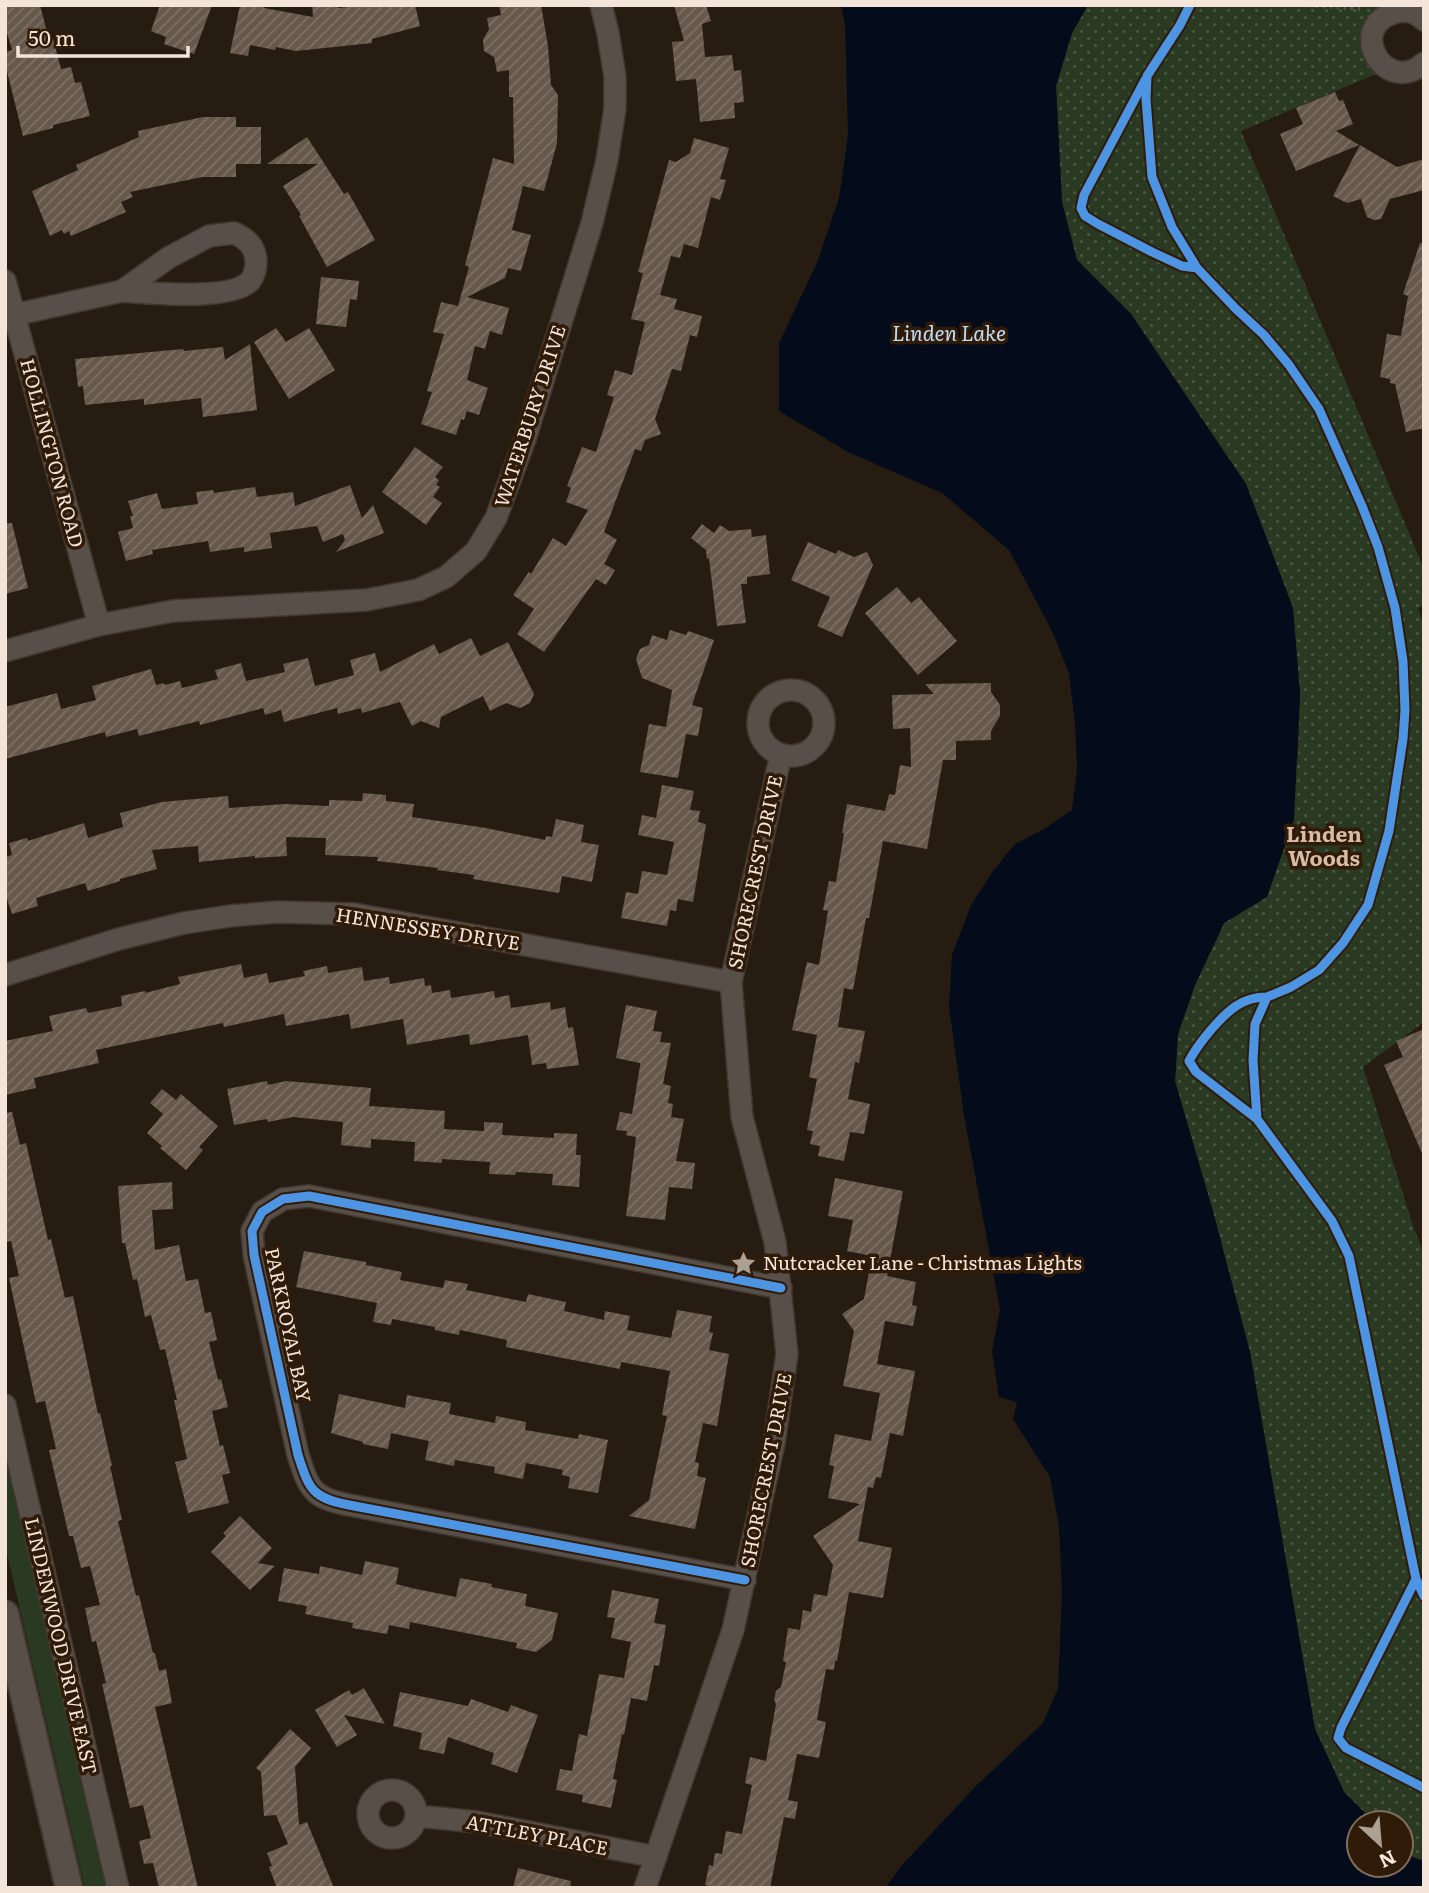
<svg xmlns="http://www.w3.org/2000/svg" width="1429" height="1893" font-family="Literata,serif">
<defs>
<pattern id="park-dots" width="8" height="8" patternUnits="userSpaceOnUse" patternTransform="scale(1.75)"><rect width="8" height="8" fill="#2a3921"/><path d="M2 2h.1M6 6h.1" fill="none" stroke="#4a5641" stroke-width="1.8" stroke-linecap="round"/></pattern>
<pattern id="building-hatch" width="6" height="6" patternUnits="userSpaceOnUse" patternTransform="scale(1.75)"><rect width="6" height="6" fill="#67584c"/><path d="M-1 1l2-2M0 6l6-6M5 7l2-2" fill="none" stroke="#7d7065"/></pattern>
</defs>
<rect width="100%" height="100%" fill="#271c12"/>
<path fill="#2a3921" d="M5,1444L109,1888H85L5,1545Z"/>
<path fill="url(#park-dots)" d="M1088,5H1424V14L1377,23L1388,69L1241,131L1424,569V605L1418,608L1424,627V1022L1363,1067L1414,1229L1424,1253V1861L1412,1857L1401,1847V1823H1375L1344,1792L1315,1729L1250,1352L1214,1215L1175,1081L1178,1034L1195,985L1224,923L1267,896L1298,756L1300,694L1293,608L1246,484L1131,314L1077,260L1062,202L1056,86L1072,33Z"/>
<path fill="#040c1b" d="M841,5H1088L1072,33L1056,86L1062,202L1077,260L1131,314L1246,484L1293,608L1300,694L1294,820L1267,897L1224,923L1195,985L1178,1034L1175,1081L1214,1215L1250,1352L1315,1729L1344,1792L1375,1823H1359V1865H1401V1847L1412,1857L1424,1861V1888H885L902,1865L976,1786L1043,1723L1058,1688L1062,1593L1059,1527L1050,1477L1013,1419L1017,1402L999,1397L992,1351L1000,1310L964,1115L949,1007L952,955L971,905L993,871L1015,844L1044,829L1072,810L1077,769L1075,723L1069,673L1052,631L1009,550L942,493L848,452L779,411V343L817,263L839,198L848,135L845,25Z"/>
<path fill="url(#building-hatch)" d="M5,5H40L49,40L53,39L61,69L71,67L75,83L81,82L90,116L53,125V128L23,136L5,63V52L12,50L5,26Z
M160,5H212L194,54L164,44L166,37L151,31Z
M240,5H265L264,8L313,17L312,5H337L338,8L368,5H415L420,26L372,39V43L296,51L276,47L275,50L250,45L248,56L230,53Z
M499,5H541L548,46L551,85L558,95L557,143L544,191L523,186L512,230L531,235L521,271L508,268L505,278L467,297L509,308L502,335L490,331L485,349L475,346L467,380L488,388L479,415L467,411L464,420L461,419L456,435L421,424L432,392L427,391L444,334L433,332L441,302L458,306L469,267L465,265L493,158L514,164L513,97H509V70L497,72L494,57L484,51L483,40L489,29L487,18L501,15Z
M674,5H706L711,21L702,24L705,57L732,55L734,71L741,70L744,102L734,103L735,118L700,122L696,79L676,81L672,42L684,41Z
M1335,92L1339,101L1343,100L1353,124L1336,131L1359,145L1296,171L1280,134L1303,124L1296,108Z
M203,117H236V127H261V164H236V177H202L130,192L133,197L121,202L126,212L71,236L69,231L64,234L62,230L50,236L32,191L78,170L76,165L139,137L138,131Z
M307,137L344,194L348,192L375,240L327,267L299,216L301,215L283,186L318,164H267Z
M694,138L729,148L720,179L726,180L720,200L711,197L698,248L684,244L680,258L671,256L660,295L677,299L674,309L702,316L697,337L690,335L681,371L672,369L655,419L661,434L645,440L641,451L635,449L604,532L617,540L604,564L615,570L606,585L596,579L544,652L517,634L534,609L513,595L529,572L531,574L553,538L566,546L588,510L566,502L571,488L567,486L582,447L596,452L614,397L607,395L615,370L632,375L645,322L631,319L643,273L638,272L669,160L676,162L690,153Z
M1360,145L1397,167L1424,159V190L1390,199L1381,219L1374,220L1367,217L1361,199L1347,203L1333,196Z
M1420,243L1424,244V428L1406,432L1395,384L1390,383V379L1380,377L1387,334L1401,336L1408,296L1403,294Z
M321,277L359,281L357,300L350,299L346,327L316,324Z
M276,328L286,342L309,328L335,370L289,399L254,342Z
M250,344L257,410L203,417L201,398L144,405V399L85,405L83,386L78,387L75,359L183,349L184,351L223,347L225,360Z
M415,447L443,467L435,477L439,480L436,485L440,487L433,497L442,503L426,525L382,492Z
M350,485L362,518L373,505L384,533L336,552L345,540L343,534L323,542L317,526L270,533L272,548L244,552V547L210,552L208,541L152,550L153,554L126,561L118,532L133,528L130,516H133L128,501L157,493L162,509L198,504L196,492L213,490L214,493L255,487L257,497L293,492L295,506Z
M5,523H12L28,588L5,594Z
M702,524L714,533L720,525L729,531L751,529L752,537L766,535L770,574L747,577V584H741L746,623L717,626L709,558L707,559L706,550L691,538Z
M808,542L836,554L838,550L854,557L867,552L873,565L842,637L817,626L830,597L791,580Z
M897,587L911,603L919,597L957,641L918,675L865,613Z
M670,630L686,635L688,631L714,640L692,705L703,708L698,736L686,734L678,778L640,772L649,724L666,727L672,690L642,678L636,659L640,649L649,645L652,635L667,640Z
M471,638L480,656L508,642L534,694L530,703L520,708L506,703L490,711L483,696L441,717L439,728L421,721L412,726L400,702L362,713L361,708L338,714L337,708L284,722L281,710L265,715L263,708L200,725L199,721L139,736L137,729L106,737L105,732L5,759V707L57,693L61,709L96,700L92,686L151,669L156,685L164,683L165,685L180,681L182,688L218,679L215,670L241,663L246,681L285,672L283,664L308,658L315,686L354,675L350,660L375,653L380,672L434,644L439,654Z
M991,683V692L1000,705V716L991,731V740L956,741V760H943L927,849L883,841L869,918H866L853,990L844,988L838,1027L865,1031L859,1063L855,1062L848,1099L870,1104L864,1134L850,1132L844,1161L818,1156L820,1146L810,1144L813,1131L807,1130L817,1079L809,1077L817,1035L792,1030L807,962L819,965L828,911L823,910L829,881L836,882L844,833H842L847,804L885,811L889,794L895,795L900,765L911,767L910,728L893,729L892,695L934,694L925,684Z
M662,785L694,791L690,810L700,811L698,822L706,824L693,902L678,899L676,911L670,910L667,926L621,918L626,892L638,894L642,871L667,875L674,842L638,835L642,815L656,818Z
M363,793L386,795V801L414,804L412,817L486,828L545,840L546,836L552,837L556,819L584,825L581,842L599,845L592,882L562,876L559,893L473,879L474,875L437,870L438,868L377,861L378,857L325,855L326,838L286,837L287,856L255,858V856L199,862L198,846L152,850L157,869L120,879V881L88,891L85,883L36,898L38,906L12,914L5,893V857L12,855L9,843L27,838L28,841L84,823L88,838L123,827L120,813L162,802L228,796L229,808L284,804L329,806V800L362,801Z
M241,964L244,978L267,973L269,983L305,976L303,971L327,966L328,973L362,967L364,981L389,977L390,984L424,978L425,986L431,985L432,993L450,990L451,998L494,991L495,998L509,995L511,1008L550,1002L551,1010L565,1007L568,1028L573,1027L579,1065L547,1069L546,1063L532,1065L528,1035L470,1045L469,1034L407,1045L403,1019L351,1029L349,1014L286,1026L284,1014L224,1027L223,1023L96,1050L99,1063L34,1078L36,1088L5,1095V1041L53,1031L49,1016L86,1008L88,1013L122,1006L121,996L145,991V993L180,984L178,977Z
M626,1005L657,1011L653,1031L662,1032L660,1042L671,1043L663,1084L671,1086L668,1103L673,1104L671,1117L684,1119L676,1161L695,1163L692,1189L669,1187L665,1220L626,1216L636,1137L626,1135L627,1131L616,1130L620,1112L632,1114L640,1066V1063L616,1058Z
M1424,1029V1158L1384,1065L1403,1057L1396,1041Z
M267,1081L268,1085L286,1081L371,1088L369,1106L445,1111L444,1129L484,1131V1122L503,1123L502,1135L554,1138V1133L577,1134L576,1155H581L579,1187L552,1185L553,1174L516,1172L515,1175L489,1174L490,1162L442,1159V1163L414,1161L415,1142L371,1139V1148L341,1145L343,1122L293,1117L268,1122L267,1119L234,1125L227,1089Z
M162,1089L176,1100L181,1094L218,1126L199,1147L203,1150L186,1170L160,1148L162,1146L147,1133L163,1114L150,1103Z
M12,1112L20,1145L26,1143L48,1240L51,1239L65,1298L73,1296L98,1414L100,1413L112,1466H110L122,1520L118,1521L136,1596L139,1595L153,1653H155L159,1671L166,1669L172,1703L155,1707L198,1888H159L153,1863L144,1864L139,1841L151,1838L143,1805L130,1808L102,1684L106,1683L96,1641L92,1642L85,1608L100,1605L90,1566L81,1568L73,1536H69L49,1450L56,1449L45,1401L36,1403L9,1278L19,1276L11,1241L5,1242V1113Z
M835,1178L903,1191L887,1276L916,1282L912,1305L917,1306L913,1326L885,1321L877,1364L915,1371L903,1436L890,1433L881,1478L876,1477L873,1488L868,1487L858,1541L892,1548L883,1598L849,1592L837,1661H835L834,1670L826,1669L817,1720L826,1722L819,1758L797,1754L788,1800L798,1802L795,1819L784,1817L770,1888H720L705,1885L709,1865L713,1866L715,1853L722,1854L726,1831L742,1834L752,1785L745,1783L750,1757L766,1761L776,1704L774,1700L776,1691L781,1687L786,1662L783,1661L788,1628L800,1630L803,1610L811,1612L814,1594L827,1596L833,1565L813,1536L860,1504L828,1498L834,1466L829,1465L835,1434L871,1441L880,1393L843,1386L854,1331L842,1314L864,1299L872,1256L847,1251L853,1220L828,1216Z
M172,1182L173,1209L152,1210L155,1250L179,1245L186,1281L198,1279L205,1313L211,1312L217,1340L209,1342L218,1380L221,1379L228,1407L212,1411L220,1446L223,1445L230,1473L222,1475L229,1503L188,1513L175,1462L187,1459L174,1400H177L165,1349L160,1350L151,1315L145,1317L137,1279L133,1280L125,1243H122L118,1186Z
M304,1251L366,1262V1265L402,1272L400,1280L443,1288L445,1280L468,1284L466,1290L526,1302L528,1294L566,1302L564,1311L604,1320L605,1311L630,1316L627,1330L671,1338L677,1310L712,1316L709,1332L713,1333L709,1350L729,1354L717,1426L703,1423L695,1462L699,1463L697,1476L706,1478L695,1529L629,1516L649,1500L667,1416L662,1415L670,1371L621,1362L620,1369L506,1347L507,1340L460,1330L459,1335L435,1330V1327L392,1319L391,1325L373,1322L377,1303L296,1287Z
M339,1394L405,1408L407,1395L451,1403L449,1414L495,1423L496,1416L526,1422L525,1430L578,1439L579,1434L608,1440L598,1493L568,1488L570,1477L562,1475L563,1470L526,1463L523,1479L494,1473L495,1467L455,1460L454,1466L425,1460L429,1441L391,1433L388,1449L363,1444V1442L331,1433Z
M240,1516L272,1548L258,1563L275,1566L250,1590L211,1552L226,1536L223,1533Z
M365,1561L399,1568L396,1584L416,1589L456,1597L460,1578L492,1584L491,1587L527,1594L525,1606L558,1613L552,1640L536,1652L516,1648L517,1643L410,1622L409,1629L389,1625L387,1634L352,1628L353,1623L305,1614L307,1606L278,1601L284,1568L319,1574L320,1566L362,1575Z
M612,1590L659,1599L654,1623L666,1625L659,1666L654,1665L647,1701L631,1698L624,1735L622,1734L613,1779L617,1780L611,1808L582,1802L583,1795L556,1790L560,1769L572,1771L579,1734L587,1736L599,1674L624,1678L631,1642L611,1638L615,1618L607,1617Z
M364,1688L385,1724L344,1715L357,1735L337,1747L315,1710L349,1690L352,1695Z
M400,1692L468,1706L471,1699L508,1712L511,1705L538,1715L517,1773L491,1764L494,1753L448,1737L444,1754L419,1749L422,1733L393,1726Z
M290,1729L311,1748L295,1767L299,1825L307,1822L334,1888H277L269,1867L272,1866L267,1853L288,1844L276,1815L264,1816L261,1772L256,1768Z
M518,1868L571,1881L570,1888H513Z"/>
<g fill="none" stroke-linecap="round" stroke-linejoin="round">
<defs>
<path id="minor" d="M1424,20C1416,12 1405,9 1393,13C1346,29 1386,97 1424,63
M234,233C247,239 255,246 256,261C256,268 255,275 250,281C232,301 149,293 122,291L168,258L209,236Z
M5,281L99,625
M14,315L122,291
M5,651L99,625L173,611L366,600L418,590L446,577L476,551L496,518L525,439L592,223L607,160L615,108V77L608,33L601,5
M758 723a33 33 0 1 1 66 0a33 33 0 1 1-66 0Z
M5,975L119,939L184,923L230,916L277,912L354,914L731,982
M5,1405L118,1888
M745,1580L349,1505C312,1498 309,1489 298,1455L254,1255L252,1231L262,1212L283,1199L309,1196L781,1288
M368 1814a24 24 0 1 1 48 0a24 24 0 1 1-48 0Z
M417,1816L477,1822L656,1857
M645,1888L733,1630L774,1443L787,1354L775,1242L742,1117L731,982L781,754"/>
<path id="tertiary" d="M5,1614L69,1888"/>
</defs>
<use href="#minor" stroke="#413831" stroke-width="24"/>
<use href="#tertiary" stroke="#413831" stroke-width="30"/>
<path stroke="#5e564e" stroke-width="4.5" stroke-dasharray="2 5" stroke-linecap="butt" d="M1309,5L1363,9"/>
<use href="#minor" stroke="#584f48" stroke-width="21"/>
<use href="#tertiary" stroke="#584f48" stroke-width="26"/>
<defs>
<path id="cycleway" d="M1190,5L1180,25L1147,76L1146,99L1152,177L1172,227L1197,268L1236,309L1264,335L1289,365L1319,409L1362,506L1378,547L1395,608L1403,661L1405,710L1403,739L1389,831L1368,905L1343,943L1319,970L1291,987L1267,997L1255,1024L1253,1060L1257,1119L1332,1221L1349,1256L1416,1579L1424,1596
M1145,80L1084,195L1081,208L1085,216L1098,224L1152,252L1182,266L1197,268
M1257,1119L1196,1072L1189,1061C1198,1044 1219,1018 1236,1006C1245,1000 1256,997 1267,997
M1416,1579L1341,1728L1338,1738L1346,1748L1424,1788
M745,1580L349,1505C312,1498 309,1489 298,1455L254,1255L252,1231L262,1212L283,1199L309,1196L781,1288"/>
</defs>
<use href="#cycleway" stroke="#301b09" stroke-width="13"/>
<use href="#cycleway" stroke="#4d94e3" stroke-width="9"/>
</g>
<defs>
<symbol id="sight-bare" viewBox="-9 -9 18 18"><path d="M0-6L1.8-2.2L6-1.7L2.9 1.2L3.7 5.4L0 3.3L-3.7 5.4L-2.9 1.2L-6-1.7L-1.8-2.2Z" fill="#ac9f94" stroke="#301b09" stroke-width="2.5" paint-order="stroke"/></symbol>
</defs>
<g fill-rule="evenodd">
<use href="#sight-bare" x="726" y="1246" width="35" height="35"/>
</g>
<g text-anchor="middle" stroke-width="7" stroke-linejoin="round" paint-order="stroke">
<g font-size="19" fill="#f4e5da" stroke="#301b09">
<text transform="translate(530 416) rotate(-72)" y="7">WATERBURY DRIVE</text>
<text transform="translate(52 453) rotate(75)" y="7">HOLLINGTON ROAD</text>
<text transform="translate(755 872) rotate(-78)" y="7">SHORECREST DRIVE</text>
<text transform="translate(428 929) rotate(9)" y="7">HENNESSEY DRIVE</text>
<text transform="translate(288 1325) rotate(78)" y="7">PARKROYAL BAY</text>
<text transform="translate(766 1470) rotate(-79)" y="7">SHORECREST DRIVE</text>
<text transform="translate(61 1646) rotate(77)" y="7">LINDENWOOD DRIVE EAST</text>
<text transform="translate(537 1835) rotate(11)" y="7">ATTLEY PLACE</text>
</g>
<g font-size="19" fill="#f4e5da" stroke="#301b09" text-anchor="start">
<text x="763" y="1270">Nutcracker Lane - Christmas Lights</text>
</g>
<g font-size="21" font-style="italic" fill="#c2def5" stroke="#301b09">
<text x="949" y="341">Linden Lake</text>
</g>
<g font-size="21" font-weight="bold" fill="#d8bca6" stroke="#301b09">
<text x="1324" y="842">Linden<tspan x="1324" dy="24">Woods</tspan></text>
</g>
</g>
<rect width="1429" height="1893" fill="none" stroke="#f4e5da" stroke-width="14"/>
<g transform="translate(1380 1844) rotate(154)"><circle r="33" fill="#301b09" stroke="#7e6c5d" stroke-width="2"/>
<path d="M0-5L12 26L0 18L-12 26Z" fill="#ac9f94"/>
<text y="-10" font-size="19" font-weight="bold" text-anchor="middle" fill="#f4e5da">N</text>
</g>
<path d="M18 46v10h170v-10" fill="none" stroke="#f4e5da" stroke-width="3.5"/>
<text x="28" y="46" font-size="21" fill="#f4e5da" stroke="#301b09" stroke-width="5" paint-order="stroke">50 m</text>
</svg>
